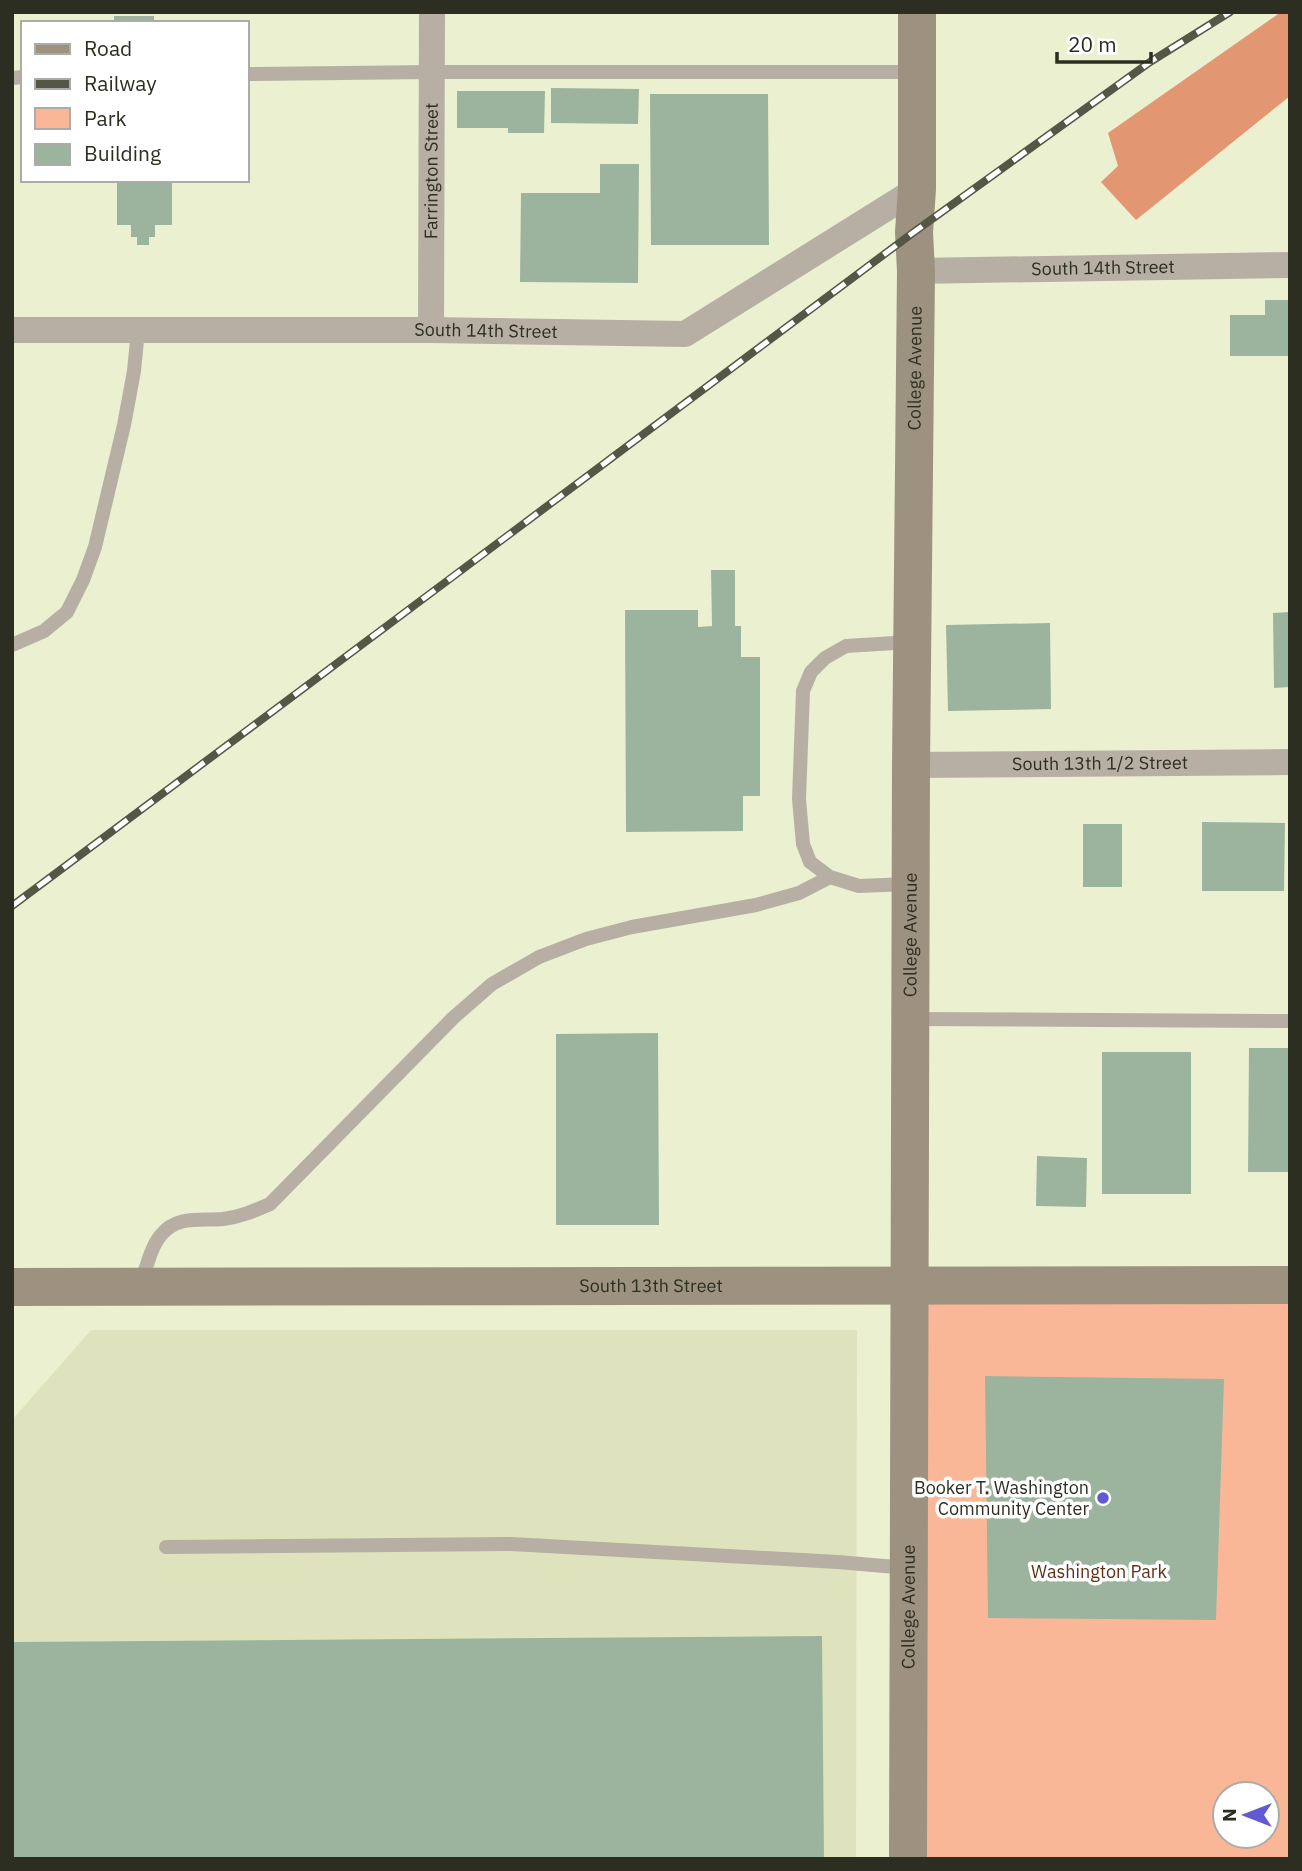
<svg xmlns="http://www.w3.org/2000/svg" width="1302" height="1871" font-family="'IBM Plex Sans',sans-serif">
<rect width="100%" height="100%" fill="#ebf0d0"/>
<path fill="#dee3bd" d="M91,1330H857L856,1859H12V1420Z"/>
<path fill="#fab798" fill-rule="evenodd" d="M909,1285L1290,1286V1859H908ZM1225,1794H1267V1836H1225Z"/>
<path fill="#e39672" d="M1281,12H1290V96L1136,220L1101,182L1118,166L1108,133Z"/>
<path fill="#9cb49d" d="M114,16H154V23H114Z
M551,88L639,89L638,124L551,123Z
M457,91H545L544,133H508V128H457Z
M650,94H768L769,245H651Z
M600,164H639L638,283L520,282L521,193H600Z
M117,180H172V225H155V237H149V245H137V237H131V225H117Z
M1265,300H1290V356H1230V315H1265Z
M711,570H735V626H741V657H760V796H743V831L626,832L625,610H698V627L712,626Z
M1290,612V687L1274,688L1273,613Z
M1050,623L1051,709L948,711L946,625Z
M1202,822L1285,823L1284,891H1202Z
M1083,824H1122V887H1083Z
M658,1033L659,1225H556V1034Z
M1249,1048H1290V1172H1248Z
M1102,1052H1191V1194H1102Z
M1037,1156L1087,1158L1086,1207L1036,1206Z
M985,1376L1224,1379L1216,1620L988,1618Z
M822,1636L824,1859H12V1642Z"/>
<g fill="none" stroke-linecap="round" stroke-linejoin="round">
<path stroke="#b7afa4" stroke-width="14" d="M247,74L432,72H917
M12,78L23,77
M12,645L44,631L67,612L83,580L95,547L124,425L134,371L138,330
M909,884L859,886L830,877L810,862L803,844L799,799L803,691L811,672L825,658L846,646L911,642
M913,1019L1290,1021
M140,1286C146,1270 150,1248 161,1235C177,1215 201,1221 223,1219C240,1217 254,1211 270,1204L453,1018L492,984L539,957L586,939L632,927L756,905L799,893L830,877
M166,1547L511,1544L838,1562L907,1568"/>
<g stroke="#b7afa4" stroke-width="26">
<path id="s1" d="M916,271L1290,265"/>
<path id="s2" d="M12,330H431L685,334L917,189"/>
<path id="s3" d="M431,330L432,12"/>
<path id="s4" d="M911,765L1290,762"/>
</g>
<g stroke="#9d9280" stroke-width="38">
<path id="s5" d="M12,1287L1290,1285"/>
<path id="s6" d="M908,1859L911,765L916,271L914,232L917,189V12"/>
</g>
<defs>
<path id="rail" d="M12,906L914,232L1150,62L1230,12"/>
</defs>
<use href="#rail" stroke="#545646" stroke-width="8"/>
<use href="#rail" stroke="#fff" stroke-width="5" stroke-dasharray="16" stroke-linecap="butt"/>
</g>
<circle fill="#615ad2" stroke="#fff" stroke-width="2.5" cx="1103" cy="1498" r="7"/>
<g text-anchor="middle" stroke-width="7" stroke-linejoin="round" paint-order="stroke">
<g font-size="18" fill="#2d2e22" stroke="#fff">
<text dy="6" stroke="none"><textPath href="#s3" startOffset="159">Farrington Street</textPath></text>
<text dy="6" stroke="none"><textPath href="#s1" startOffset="187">South 14th Street</textPath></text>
<text dy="6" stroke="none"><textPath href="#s2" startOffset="474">South 14th Street</textPath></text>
<text dy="6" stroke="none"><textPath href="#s6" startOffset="1491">College Avenue</textPath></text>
<text dy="6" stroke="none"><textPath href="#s4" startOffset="189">South 13th 1/2 Street</textPath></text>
<text dy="6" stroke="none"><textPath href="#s6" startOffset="924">College Avenue</textPath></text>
<text dy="6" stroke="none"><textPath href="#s5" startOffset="639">South 13th Street</textPath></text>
<text dy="6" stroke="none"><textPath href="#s6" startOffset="252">College Avenue</textPath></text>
</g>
<g font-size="18" fill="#2d2e22" stroke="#fff" text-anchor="end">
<text x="1089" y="1494">Booker T. Washington<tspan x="1089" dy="21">Community Center</tspan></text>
</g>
<g font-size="18" fill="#623016" stroke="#fff">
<text x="1099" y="1578">Washington Park</text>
</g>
</g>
<rect width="1302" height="1871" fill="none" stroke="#2d2e22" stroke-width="28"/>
<rect x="21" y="21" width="228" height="161" fill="#ffffff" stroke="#ababa7" stroke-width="2"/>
<rect x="35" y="44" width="35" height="10" fill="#9d9280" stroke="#ababa7" stroke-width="2"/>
<text x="84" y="56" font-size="21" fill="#2d2e22">Road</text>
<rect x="35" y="79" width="35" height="10" fill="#545646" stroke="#ababa7" stroke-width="2"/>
<text x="84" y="91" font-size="21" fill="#2d2e22">Railway</text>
<rect x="35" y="108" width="35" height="21" fill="#fab798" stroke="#ababa7" stroke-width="2"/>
<text x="84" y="126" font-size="21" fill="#2d2e22">Park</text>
<rect x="35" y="144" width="35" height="21" fill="#9cb49d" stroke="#ababa7" stroke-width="2"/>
<text x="84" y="161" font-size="21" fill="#2d2e22">Building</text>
<g transform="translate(1246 1815) rotate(270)"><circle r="33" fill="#ffffff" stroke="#ababa7" stroke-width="2"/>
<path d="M0-5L12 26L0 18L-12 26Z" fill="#615ad2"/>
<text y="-10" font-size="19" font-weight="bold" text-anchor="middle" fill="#2d2e22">N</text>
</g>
<path d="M1057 52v10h94v-10" fill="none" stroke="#2d2e22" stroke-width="3.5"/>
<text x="1068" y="52" font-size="21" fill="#2d2e22" stroke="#ffffff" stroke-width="5" paint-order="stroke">20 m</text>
</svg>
